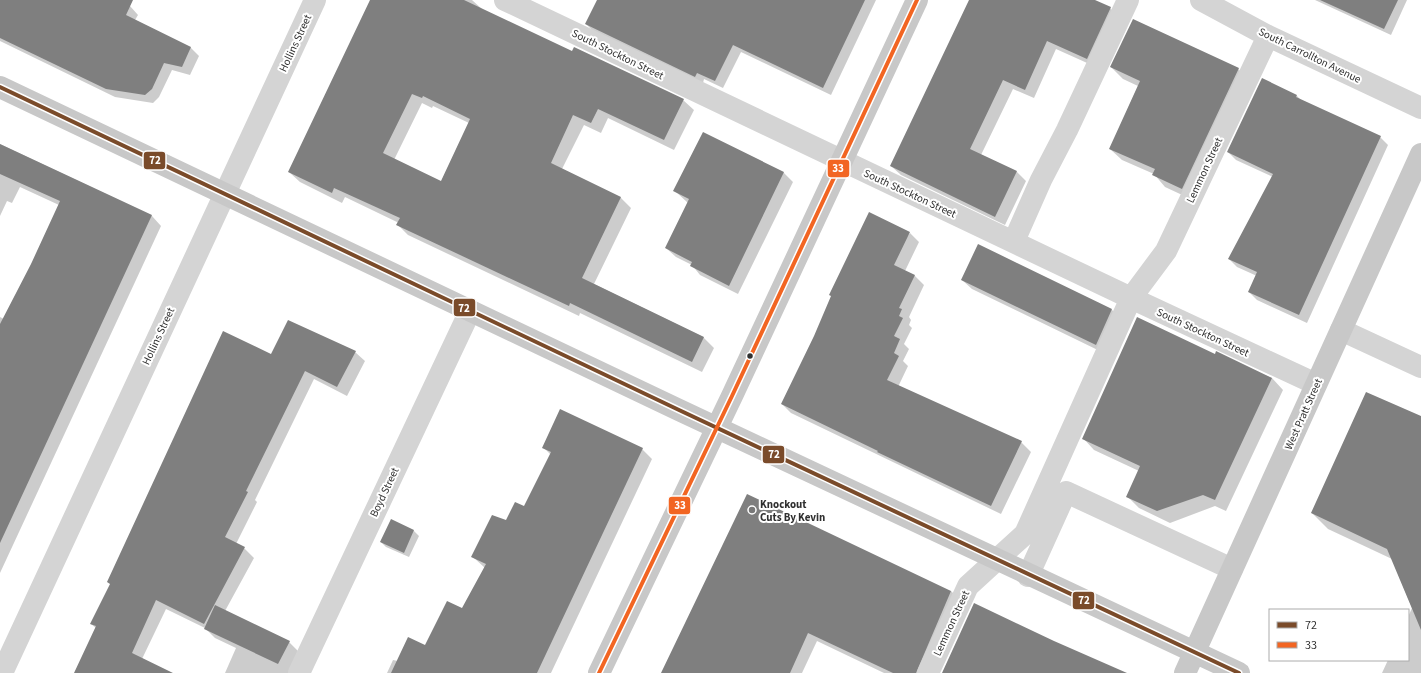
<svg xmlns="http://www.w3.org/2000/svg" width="1421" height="673" font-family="'Source Sans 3',sans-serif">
<rect width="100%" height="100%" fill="#fff"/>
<path fill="#0003" fill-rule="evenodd" d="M0,0H117L130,6L138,15L135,20L191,48L199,56L190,75L172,70L159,97L153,103L115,97L0,41Z
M372,0H472L483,10L572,53L683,100L694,110L674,150L608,118L601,133L584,125L562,169L621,198L631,208L594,284L703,337L714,348L702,372L580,313L579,316L408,235L398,225L399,223L345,197L342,203L300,182L289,172ZM422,103L432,108L433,106L469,123L441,182L394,160Z
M598,0H876L831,95L741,52L723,88L704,79L703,83L594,32L586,24Z
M970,0H1093L1110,8L1120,18L1096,67L1056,49L1034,98L1013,89L981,155L1017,172L1026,181L1005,225L901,175L891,166Z
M1315,0H1407L1391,35Z
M1111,67L1238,69L1250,80L1193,200L1165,187L1154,174L1122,160L1110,149L1138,86L1123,79Z
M1262,80L1297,96L1302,101L1380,137L1388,145L1307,323L1257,300L1249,292L1257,276L1237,267L1229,259L1273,177L1236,160L1228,152Z
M703,134L784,173L793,182L738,294L700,275L692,265L676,257L666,248L688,203L675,191Z
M0,144L152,216L161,226L0,573V317L4,319L32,264L59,205L20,187L12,203L7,201L0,216Z
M910,233L919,242L905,271L915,276L924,285L909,317L911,320L909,325L912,328L904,344L909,349L903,361L908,366L898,387L1021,442L1031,452L1001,514L791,413L782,404Z
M979,246L1112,310L1121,319L1106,354L972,289L962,280Z
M355,352L365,361L347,396L314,379L255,500L257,502L236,544L244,548L254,558L225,611L289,642L298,651L296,673H225L236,648L215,638L205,628L166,609L142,659L167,673H75L96,628L91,624L272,355Z
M1215,355L1272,378L1283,390L1226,511L1215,506L1170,523L1139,508L1127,496L1139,471L1094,450L1083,438Z
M1421,417V673H1382L1388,660H1408V617L1412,608L1392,559L1328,529L1312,513Z
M543,447L642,449L652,459L551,673H387L393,660L398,661L425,647L463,610L485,568L473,557L506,521L525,508L551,455Z
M391,521L414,531L419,536L409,557L386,547L381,542Z
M951,591L960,600L927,673H884L817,641L802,673H662Z"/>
<path fill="#7f7f7f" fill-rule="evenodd" d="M0,0H133L126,15L191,47L182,67L164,63L152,89L145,95L106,89L0,38Z
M370,0H464L572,51L574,47L684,99L664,140L598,109L591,123L573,115L551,163L621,197L582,278L704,337L692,362L570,303L569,306L396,225L400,218L334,188L332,193L288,172ZM412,94L422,98L423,96L470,119L441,181L383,153Z
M597,0H865L823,88L733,45L715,81L697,73L695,77L585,24Z
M969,0H1095L1111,7L1087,59L1047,41L1025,90L1003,80L970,149L1017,171L995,217L890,166Z
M1320,0H1398L1384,29Z
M1133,19L1239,68L1182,189L1152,175L1155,169L1109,149L1140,81L1110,67Z
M1262,78L1297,95L1296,97L1381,136L1299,315L1248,292L1257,272L1228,259L1273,174L1227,152Z
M703,132L784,172L729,286L690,266L692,262L665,248L689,199L673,191Z
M0,144L152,215L0,543V324L31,264L60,201L0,174Z
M869,212L910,232L894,265L915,275L899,308L902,309L899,316L903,318L894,336L900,339L894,353L899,356L887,380L1022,441L991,506L877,452L878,451L781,404L814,336L831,296L829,295Z
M978,244L1112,309L1096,345L961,280Z
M1137,317L1215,354L1216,351L1272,378L1215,500L1203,495L1157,511L1126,497L1140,466L1082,439Z
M288,320L356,351L337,387L305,371L246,491L248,492L225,537L245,547L204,624L156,600L132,653L173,673H74L96,626L90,624L110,584L107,582L223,331L271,354Z
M1366,392L1421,416V630L1387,549L1311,513Z
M560,409L643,448L537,673H391L408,637L425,645L447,601L462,608L486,564L471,557L492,515L506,520L515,502L524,506L551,452L542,448Z
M747,494L951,591L916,673H893L808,633L790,673H661Z
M391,519L414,530L404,553L380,542Z
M974,603L1054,641L1127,673H942Z
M215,605L290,641L278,664L204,629Z"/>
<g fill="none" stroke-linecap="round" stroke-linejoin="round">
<path stroke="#d4d4d4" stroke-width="22" d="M505,0L1131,298L1316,384
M1201,0L1268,36L1421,108
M1014,241L1041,180L1067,130L1128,0
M1341,330L1421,367
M1028,576L1066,492L1232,569
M2,673L315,0
M299,673L470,311
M928,673L968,586L1025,534L1131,298L1166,251L1268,36"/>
<path stroke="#c8c8c8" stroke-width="22" d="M0,87L679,410L1239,673
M599,673L732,396L917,0
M1185,673L1421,154"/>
<defs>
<path id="bus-1" d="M0,87L679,410L1239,673"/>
<path id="bus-2" d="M599,673L732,396L917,0"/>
</defs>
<use href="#bus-1" stroke="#fff" stroke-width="7"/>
<use href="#bus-2" stroke="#fff" stroke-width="7"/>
<use href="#bus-1" stroke="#7a4b2a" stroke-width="4"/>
<use href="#bus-2" stroke="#f26522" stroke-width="4"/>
</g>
<circle fill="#303030" stroke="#fff" stroke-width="1.5" cx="750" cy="356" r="3.5"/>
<circle fill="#787878" stroke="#fff" stroke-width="1.5" cx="752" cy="510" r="4"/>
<g text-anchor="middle" stroke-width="4" stroke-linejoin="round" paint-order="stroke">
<g font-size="11" fill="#303030" stroke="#fff">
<text transform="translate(295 43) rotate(-65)" y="4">Hollins Street</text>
<text transform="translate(618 54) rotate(26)" y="4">South Stockton Street</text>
<text transform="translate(1310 55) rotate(26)" y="4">South Carrollton Avenue</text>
<text transform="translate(1204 170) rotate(-65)" y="4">Lemmon Street</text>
<text transform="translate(910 193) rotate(25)" y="4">South Stockton Street</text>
<text transform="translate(1203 332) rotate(25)" y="4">South Stockton Street</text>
<text transform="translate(158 336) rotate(-65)" y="4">Hollins Street</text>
<text transform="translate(1303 414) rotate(-66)" y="4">West Pratt Street</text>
<text transform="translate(384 492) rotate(-65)" y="4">Boyd Street</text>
<text transform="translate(951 623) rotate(-65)" y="4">Lemmon Street</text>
</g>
<g font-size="11" font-weight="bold" fill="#303030" stroke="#fff" text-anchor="start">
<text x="760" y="508">Knockout<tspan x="760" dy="13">Cuts By Kevin</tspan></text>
</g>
</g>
<g stroke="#fff" stroke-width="1.5">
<rect x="143" y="151" width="23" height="19" rx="4" fill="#7a4b2a"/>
<rect x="827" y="159" width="23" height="19" rx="4" fill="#f26522"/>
<rect x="453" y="298" width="23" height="19" rx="4" fill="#7a4b2a"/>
<rect x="762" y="445" width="23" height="19" rx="4" fill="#7a4b2a"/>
<rect x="668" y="496" width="23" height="19" rx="4" fill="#f26522"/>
<rect x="1072" y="591" width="23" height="19" rx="4" fill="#7a4b2a"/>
</g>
<g font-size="11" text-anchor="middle" font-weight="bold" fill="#fff">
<text x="155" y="164">72</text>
<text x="838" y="172">33</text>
<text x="464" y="312">72</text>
<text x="774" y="458">72</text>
<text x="680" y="509">33</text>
<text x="1084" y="604">72</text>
</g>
<rect x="1269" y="609" width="140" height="52" fill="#ffffff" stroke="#acacac"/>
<rect x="1277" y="622" width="20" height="6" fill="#7a4b2a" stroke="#acacac"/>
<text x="1305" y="629" font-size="12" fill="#303030">72</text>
<rect x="1277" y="642" width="20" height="6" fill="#f26522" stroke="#acacac"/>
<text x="1305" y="649" font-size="12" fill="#303030">33</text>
</svg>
